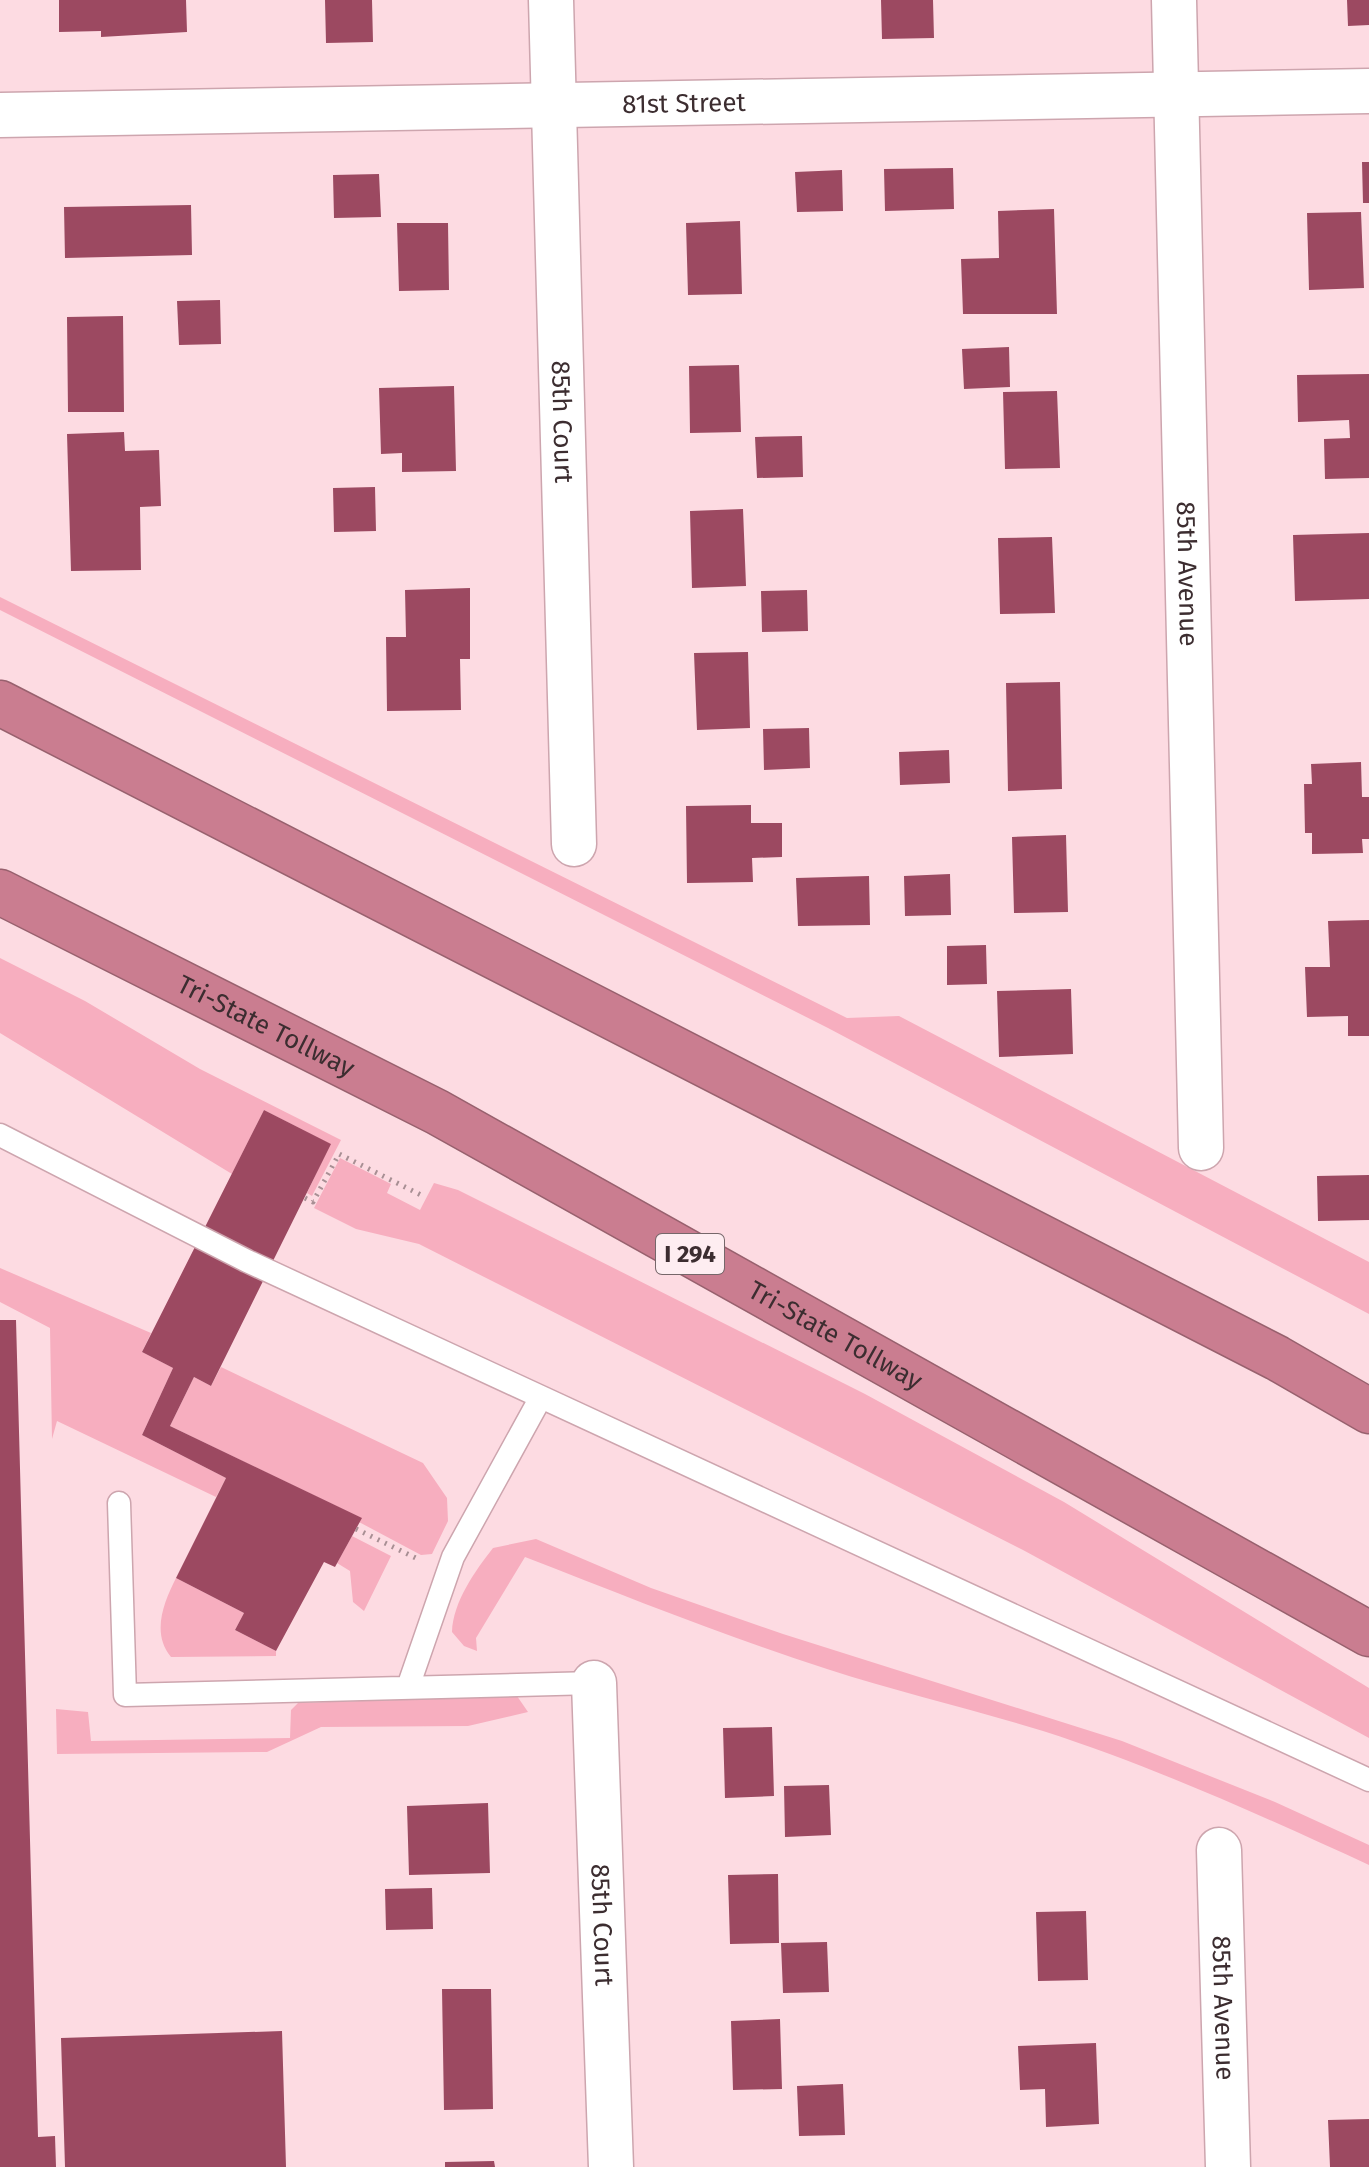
<svg xmlns="http://www.w3.org/2000/svg" width="1369" height="2167" font-family="'Fira Sans',sans-serif">
<rect width="100%" height="100%" fill="#fddbe2"/>
<path fill="#f7aebf" d="M0,597L847,1018L899,1016L1369,1262V1314L828,1028L0,610Z
M0,958L85,1001L200,1069L341,1140L312,1196L307,1193L330,1144L264,1110L232,1174L0,1033Z
M340,1158L391,1184L387,1193L420,1210L434,1183L458,1190L865,1394L1064,1502L1369,1688V1738L1023,1550L419,1244L356,1229L314,1208Z
M0,1268L151,1333L142,1352L173,1368L142,1435L226,1478L216,1497L57,1421L52,1439L50,1328L0,1302Z
M221,1367L423,1463L447,1498L448,1521L432,1554L421,1555L359,1522L361,1518L170,1426L194,1377L211,1386Z
M352,1536L391,1556L364,1611L353,1602L350,1571L337,1563Z
M536,1539L651,1588L783,1634L1122,1741L1275,1802L1369,1845V1865C1267,1818 1150,1765 1043,1731C972,1709 898,1692 827,1669C725,1636 625,1596 525,1557L476,1638L477,1651L464,1646L452,1632C453,1602 475,1571 493,1548Z
M176,1578L244,1613L235,1630L276,1651V1656L171,1657C151,1633 164,1602 176,1578Z
M517,1696L528,1712L468,1726L321,1727L267,1752L57,1754L56,1709L88,1712L91,1741L290,1738L291,1710L298,1703Z"/>
<path fill="#9c4961" d="M59,0H186L187,32L101,37V31L59,32Z
M325,0H372L373,42L326,43Z
M881,0H933L934,38L882,39Z
M1347,0H1369V25L1348,26Z
M1362,162H1369V203H1363Z
M953,168L954,209L885,211L884,169Z
M842,170L843,211L797,212L795,172Z
M379,174L381,217L334,218L333,175Z
M191,205L192,255L65,258L64,207Z
M1054,209L1057,314H963L961,259L999,258L998,211Z
M1361,212L1364,288L1309,290L1307,213Z
M740,221L742,294L688,295L686,223Z
M397,223H448L449,290L399,291Z
M220,300L221,344L179,345L177,301Z
M123,316L124,412H68L67,317Z
M1009,347L1010,387L964,389L962,349Z
M739,365L741,432L690,433L689,366Z
M1369,374V478L1325,479L1324,439L1350,438L1349,420L1298,422L1297,375Z
M454,386L456,471L402,472V453L381,454L379,388Z
M1057,391L1060,468L1005,469L1003,392Z
M124,432L125,451L159,450L161,506L140,507L141,570L71,571L67,434Z
M802,436L803,477L757,478L755,437Z
M375,487L376,531L334,532L333,488Z
M743,509L746,586L692,588L690,511Z
M1369,533V599L1295,601L1293,535Z
M1052,537L1055,613L1000,614L998,538Z
M470,588V659H460L461,710L387,711L386,637H406L405,590Z
M807,590L808,631L762,632L761,591Z
M748,652L750,728L697,730L694,653Z
M1060,682L1062,789L1008,791L1006,683Z
M809,728L810,768L764,770L763,729Z
M949,750L950,783L900,785L899,752Z
M1361,762L1362,797H1369V839H1362L1363,853L1312,854V833H1305L1304,784H1312L1311,764Z
M751,805V823H782V857L752,858L753,882L687,883L686,806Z
M1066,835L1068,912L1014,913L1012,837Z
M950,874L951,915L905,916L904,876Z
M869,876L870,925L798,926L796,878Z
M1369,920V1036H1348V1016L1307,1017L1305,967H1330L1328,921Z
M986,945L987,984L947,985V946Z
M1071,989L1073,1054L999,1057L997,991Z
M264,1110L331,1144L211,1386L194,1377L170,1426L362,1518L335,1567L324,1562L276,1651L235,1630L244,1613L176,1578L226,1478L142,1435L173,1368L142,1352Z
M1369,1175V1220L1318,1221L1317,1176Z
M0,1320H16L38,2137L55,2136L56,2167H0Z
M772,1727L774,1796L725,1798L723,1728Z
M829,1785L831,1835L785,1837L784,1786Z
M488,1803L490,1873L409,1875L407,1806Z
M778,1874L779,1943L730,1944L728,1875Z
M432,1888L433,1929L386,1930L385,1889Z
M1086,1911L1088,1980L1038,1981L1036,1912Z
M827,1942L829,1992L783,1993L781,1943Z
M442,1989H491L493,2109L444,2110Z
M780,2019L782,2089L733,2090L731,2021Z
M282,2031L286,2167H65L61,2038Z
M1096,2043L1099,2124L1046,2127L1045,2089L1020,2090L1018,2046Z
M843,2084L845,2135L799,2136L797,2086Z
M1369,2119V2167H1330L1328,2120Z
M494,2161L495,2167H445V2162Z"/>
<g fill="none" stroke-linecap="round" stroke-linejoin="round">
<defs>
<path id="service" d="M0,1135L247,1261L1369,1780
M119,1503L125,1695L594,1683
M408,1687L453,1557L541,1397"/>
<g id="minor">
<path id="s1" d="M551,0L574,844"/>
<path id="s2" d="M1174,0L1201,1148"/>
<path id="s3" d="M0,115L1369,91"/>
<path id="s4" d="M594,1683L611,2167"/>
<path id="s5" d="M1219,1850L1228,2167"/>
</g>
<g id="motorway">
<path d="M0,703L1277,1358L1369,1411"/>
<path id="s6" d="M0,892L437,1112L1369,1634"/>
</g>
</defs>
<use href="#service" stroke="#cda5ae" stroke-width="25"/>
<use href="#minor" stroke="#cda5ae" stroke-width="47"/>
<use href="#motorway" stroke="#98616e" stroke-width="47"/>
<path stroke="#a88f94" stroke-width="5" stroke-dasharray="2 6" stroke-linecap="butt" d="M305,1198L313,1202L339,1154L421,1195
M356,1529L420,1560"/>
<use href="#service" stroke="#fff" stroke-width="22"/>
<use href="#minor" stroke="#fff" stroke-width="44"/>
<use href="#motorway" stroke="#ca7d90" stroke-width="44"/>
</g>
<g text-anchor="middle" stroke-width="8" stroke-linejoin="round" paint-order="stroke">
<rect fill="#feedf1" stroke="#76676a" stroke-width="2" x="656" y="1234" width="68" height="40" rx="6"/>
<g font-size="24" font-weight="bold" fill="#3c2d30">
<text x="690" y="1262">I 294</text>
</g>
<g font-size="26" fill="#3c2d30" stroke="#feedf1">
<text dy="9" stroke="none"><textPath href="#s3" startOffset="684">81st Street</textPath></text>
<text dy="9" stroke="none"><textPath href="#s1" startOffset="422">85th Court</textPath></text>
<text dy="9" stroke="none"><textPath href="#s2" startOffset="574">85th Avenue</textPath></text>
<text dy="9" stroke="none"><textPath href="#s6" startOffset="298">Tri-State Tollway</textPath></text>
<text dy="9" stroke="none"><textPath href="#s6" startOffset="946">Tri-State Tollway</textPath></text>
<text dy="9" stroke="none"><textPath href="#s4" startOffset="242">85th Court</textPath></text>
<text dy="9" stroke="none"><textPath href="#s5" startOffset="158">85th Avenue</textPath></text>
</g>
</g>
</svg>
